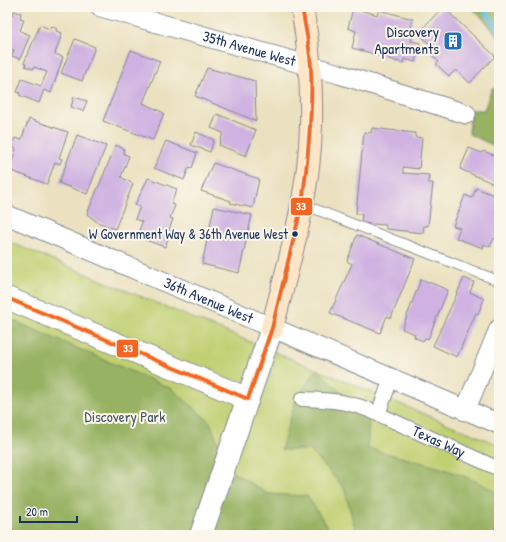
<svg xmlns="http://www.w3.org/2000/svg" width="506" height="542" font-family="'Patrick Hand',sans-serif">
<rect width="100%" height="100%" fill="#fbf7ec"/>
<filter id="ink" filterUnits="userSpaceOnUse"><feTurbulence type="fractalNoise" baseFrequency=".025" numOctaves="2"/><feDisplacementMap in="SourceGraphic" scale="8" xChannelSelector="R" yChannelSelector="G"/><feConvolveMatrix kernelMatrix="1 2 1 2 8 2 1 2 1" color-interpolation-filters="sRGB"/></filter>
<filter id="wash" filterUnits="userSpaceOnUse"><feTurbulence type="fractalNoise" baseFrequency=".012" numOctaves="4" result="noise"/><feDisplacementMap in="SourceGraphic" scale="16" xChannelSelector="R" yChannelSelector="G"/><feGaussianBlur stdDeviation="0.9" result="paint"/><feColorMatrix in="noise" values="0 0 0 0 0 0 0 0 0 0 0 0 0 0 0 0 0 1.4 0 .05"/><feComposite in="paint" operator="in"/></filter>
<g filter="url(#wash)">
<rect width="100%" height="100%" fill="#ebe1c0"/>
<path fill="#c0cf71" stroke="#6e7f68" d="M7,241L499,445V535H7Z"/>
<path fill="#98b263" stroke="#5a7060" d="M471,7H499V38L488,24Z
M492,88L499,89V148L469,134L470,110H484Z
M7,318L172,389L210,422L228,469L268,494L307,496L333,535H7Z
M317,369L369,420L367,448C409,460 463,470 499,494V535H357L344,488L310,450H281L296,399Z"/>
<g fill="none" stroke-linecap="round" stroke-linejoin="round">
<path stroke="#64bfe2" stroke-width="5.5" d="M483,7L499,32"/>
</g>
<g id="blocks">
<path fill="#cfb2e1" d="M443,7L495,56L470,83L456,70L449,76L436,64L439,62L431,54L435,49L418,33Z
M353,8L377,15L379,10L413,19L409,35L413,36L411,41L420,43L415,62L404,59L403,63L389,59V56L386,55V57L352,48L356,31L348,28Z
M14,11L21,13L20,18L24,19L20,31L30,35L20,59L12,56L14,50L7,48V13L12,15Z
M40,25L50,29L51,26L57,29L56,31L62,33L55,54L63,57L51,93L44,90L39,103L19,95L20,93L17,92L22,79L41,86L47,72L34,67L33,69L25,66L26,64L24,63Z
M75,39L95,47L82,81L61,73Z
M131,50L160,61L143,103L164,113L153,140L103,121Z
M207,68L255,81L256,121L195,96Z
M74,97L87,101L83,111L71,107Z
M217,114L256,130L246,156L219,145L223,133L211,128Z
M29,119L68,132L59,158L62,159L60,164L55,162L47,184L9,170L16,149L12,147L15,138L21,140Z
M372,128L415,133V137L422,138L419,169L403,167V173L429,175L428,183H433L428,226H424L423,233L386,229V225L361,223L362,214H356L364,132L371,133Z
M196,132L214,140L210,152L191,145Z
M77,135L106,146L87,194L59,183Z
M166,141L197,153L192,168L189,167L184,180L154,168Z
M116,145L124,149V154L129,156L121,177L133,184L115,229L97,222L87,214Z
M469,148L482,153L483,151L499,157V186L460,169Z
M213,163L259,179L253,208L230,203L231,201L201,191Z
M148,178L177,189L171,204L175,205L170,218L173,219L169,230L171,231L165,247L137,237L142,222L135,219L140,207L135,205Z
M476,188L499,197V240L494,238L490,247L484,244L483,248L456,238L460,228L453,226L465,195L472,198Z
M214,207L252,215L239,273L202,264Z
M357,235L415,259L391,318L387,316L380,333L330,313L352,264L347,261Z
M464,278L474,282L470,292L484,299L478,314L476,313L457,357L433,346Z
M421,279L448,290L428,339L425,338L423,341L414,337L415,334L402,329Z"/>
</g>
</g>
<g filter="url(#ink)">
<use href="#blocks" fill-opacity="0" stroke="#83888f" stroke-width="1"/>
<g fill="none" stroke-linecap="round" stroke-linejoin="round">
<defs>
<path id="service" d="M302,204L499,281"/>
<g id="pedestrian">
<path id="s1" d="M391,379L378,414L499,469"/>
<path d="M302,399C331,400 351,401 378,414"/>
</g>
<g id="minor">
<path id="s2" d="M101,7L339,74L466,114"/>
<path id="s3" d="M7,215L499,424"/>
<path d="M465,411L499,329"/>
</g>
<path id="tertiary" d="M7,298L248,399
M201,535L272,328"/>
<path id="secondary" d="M272,328C289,262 310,193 311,125C312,85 309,46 302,7"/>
</defs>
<use href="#service" stroke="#83888f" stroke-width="11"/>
<use href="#pedestrian" stroke="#83888f" stroke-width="16"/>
<use href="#minor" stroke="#83888f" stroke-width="21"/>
<use href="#tertiary" stroke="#83888f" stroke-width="24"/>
<use href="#secondary" stroke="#83888f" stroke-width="24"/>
<use href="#service" stroke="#fff" stroke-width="9"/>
<use href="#pedestrian" stroke="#fff" stroke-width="14"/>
<use href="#minor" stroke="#fff" stroke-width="19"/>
<use href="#tertiary" stroke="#fff" stroke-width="22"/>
<use href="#secondary" stroke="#fde5c5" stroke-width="22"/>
<defs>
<path id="bus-1" d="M7,298L248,399
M248,399L272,328L302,204C308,159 313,113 311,67C310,47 305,27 302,7"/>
</defs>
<use href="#bus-1" stroke="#fbf7ec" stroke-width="7"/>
<use href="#bus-1" stroke="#f26522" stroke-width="4"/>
</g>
</g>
<defs>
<symbol id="building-square" viewBox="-11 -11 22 22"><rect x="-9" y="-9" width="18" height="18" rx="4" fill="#1f6fb2" stroke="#fbf7ec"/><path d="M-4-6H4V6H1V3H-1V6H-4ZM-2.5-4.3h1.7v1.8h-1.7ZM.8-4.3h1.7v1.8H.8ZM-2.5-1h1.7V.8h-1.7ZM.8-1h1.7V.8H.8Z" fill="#fff"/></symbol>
</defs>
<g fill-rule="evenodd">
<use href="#building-square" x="442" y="30" width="22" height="22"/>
</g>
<circle fill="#1b2f5e" stroke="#fbf7ec" stroke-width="1.5" cx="295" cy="234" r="3.5"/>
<g text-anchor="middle" stroke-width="4" stroke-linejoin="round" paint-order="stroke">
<g font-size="14" fill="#1b2f5e" stroke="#fbf7ec" text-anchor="end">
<text x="288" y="239">W Government Way &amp; 36th Avenue West</text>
</g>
<g font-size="15" fill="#1b2f5e" stroke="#fbf7ec" text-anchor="end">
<text x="439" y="37">Discovery<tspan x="439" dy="17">Apartments</tspan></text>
</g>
<g font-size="15" fill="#1b2f5e" stroke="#fbf7ec">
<text dy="5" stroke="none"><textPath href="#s2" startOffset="154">35th Avenue West</textPath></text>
<text dy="5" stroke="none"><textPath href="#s3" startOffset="219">36th Avenue West</textPath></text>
<text dy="5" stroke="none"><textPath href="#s1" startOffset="104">Texas Way</textPath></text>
</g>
<g font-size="15" fill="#445763" stroke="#fbf7ec">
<text x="125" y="422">Discovery Park</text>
</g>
</g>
<g stroke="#fbf7ec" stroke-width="1.5">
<rect x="290" y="197" width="23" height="19" rx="4" fill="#f26522"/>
<rect x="116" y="339" width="23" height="19" rx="4" fill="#f26522"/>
</g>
<g font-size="11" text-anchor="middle" font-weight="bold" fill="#fff">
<text x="301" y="210">33</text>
<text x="128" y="352">33</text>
</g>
<rect width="506" height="542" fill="none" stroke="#fbf7ec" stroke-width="24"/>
<path d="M20 516v6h57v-6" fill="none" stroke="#1b2f5e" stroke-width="2"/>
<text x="26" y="516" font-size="12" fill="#1b2f5e" stroke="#fbf7ec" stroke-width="3" paint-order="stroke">20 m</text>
</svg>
